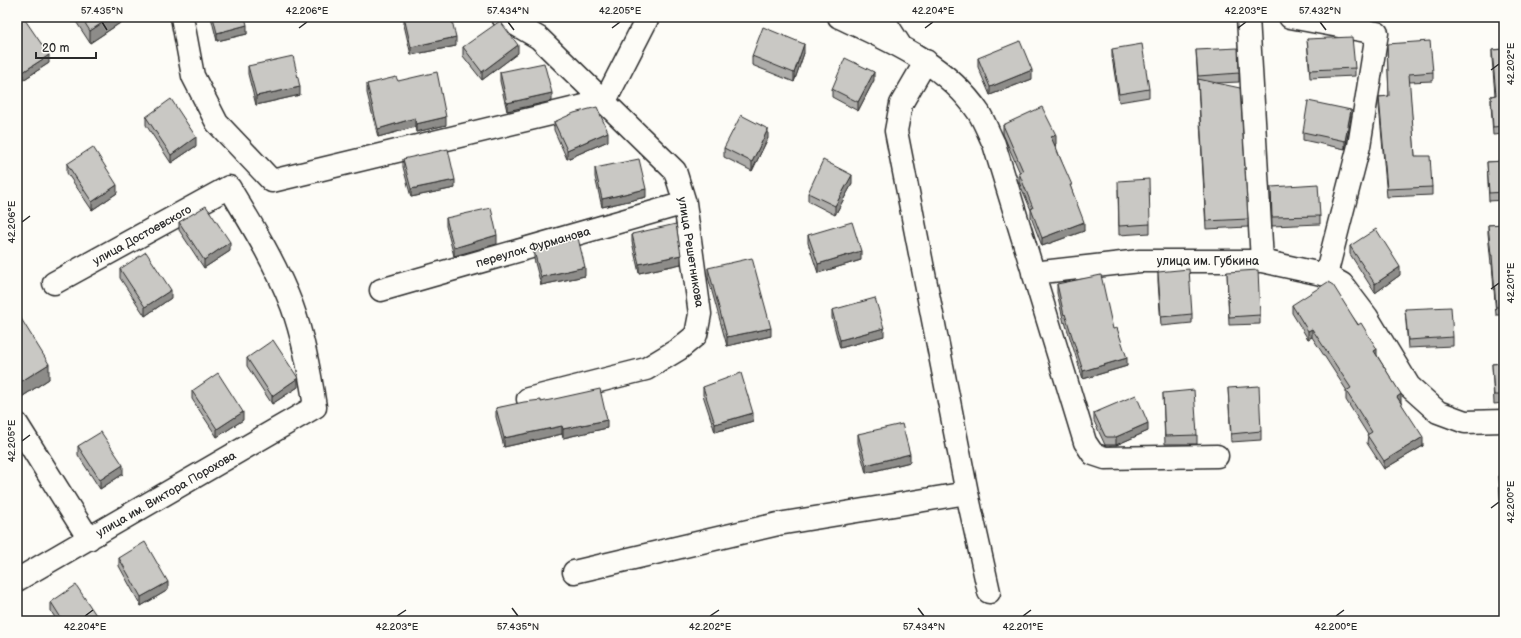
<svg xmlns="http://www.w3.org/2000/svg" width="1521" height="638" font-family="'Balsamiq Sans',sans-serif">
<rect width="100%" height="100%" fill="#fdfcf7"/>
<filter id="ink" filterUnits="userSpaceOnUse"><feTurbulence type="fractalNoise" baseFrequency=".025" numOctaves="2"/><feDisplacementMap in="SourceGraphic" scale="8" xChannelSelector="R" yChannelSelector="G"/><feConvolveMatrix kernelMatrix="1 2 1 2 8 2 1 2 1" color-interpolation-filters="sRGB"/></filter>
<g filter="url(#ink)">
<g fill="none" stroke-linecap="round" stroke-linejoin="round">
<defs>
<path id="minor" d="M182,17L193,76L217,123L272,181L605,101L648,17
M503,17L539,38L675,171L685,203L700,314L696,335L679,349L646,369L528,399
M839,17C891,41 946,64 979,113C985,123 989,134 994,144L1085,442L1093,454L1105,458L1217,456
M882,17L900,45
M1248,17L1262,261
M1290,17L1377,33L1359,146L1326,275
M926,61L901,104L896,131L967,493L989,592
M1033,273L1140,261H1262L1326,275L1342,284L1367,317L1409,386L1438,412L1465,422L1504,421
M381,290L685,203
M17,424L89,539
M574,572L778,524L967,493
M17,580L315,407C310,373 304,339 292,306C276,264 252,225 229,187L54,283"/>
</defs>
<use href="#minor" stroke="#2b2b2b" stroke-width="25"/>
<use href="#minor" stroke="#fdfcf7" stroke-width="22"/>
</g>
<path fill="#adaca9" stroke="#2b2b2b" d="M73,17H123V21L90,43Z
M211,17H245L247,34L217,41Z
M404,17L456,46L411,55L404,25Z
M17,21L49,63L23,80L17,71Z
M1307,39L1355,68V76L1310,78Z
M1387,44L1433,72V81L1409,82L1415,156L1432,187V195L1387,197L1379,105V97L1389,96Z
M463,47L518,53L482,80L463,56Z
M1112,49L1149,89V97L1119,102L1112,57Z
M1504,49V134L1493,135L1491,104V96L1495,95L1492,58V50Z
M1196,50L1239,73V82L1217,83L1248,219V227L1206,229Z
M804,53L794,82L752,65V56Z
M978,58L1032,79L990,95L978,67Z
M248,66L300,95L256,105L248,74Z
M500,72L552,101L507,111L500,81Z
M874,80L858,111L832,97V89Z
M398,81L446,125L416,132L415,127L378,137L367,93V84Z
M146,117L196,146L171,163L146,125Z
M1351,119L1345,149L1303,140V132Z
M554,122L608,141L567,159L554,130Z
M1003,125L1056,144H1055L1072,191L1084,231L1042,246L1031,217V210L1019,182V173H1020L1003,134Z
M768,138L752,171L724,157V148Z
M403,159L455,188L411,197L403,167Z
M1504,161V200L1489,201L1487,162Z
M67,164L117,193L92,210L67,173Z
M595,168L646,197L602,207L595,177Z
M852,184L835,215L808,201V193Z
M1271,187L1320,216V224L1272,226Z
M1118,189L1150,224V233L1119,235Z
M446,218L497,244L454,256L446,226Z
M179,222L230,251L204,268L179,230Z
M1504,224V315H1496L1492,264H1491L1488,233V225Z
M632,234L681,264L639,273L632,242Z
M808,235L861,260L818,273L808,243Z
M1350,246L1400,275L1375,293L1350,254Z
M534,251L585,276L541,285L534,259Z
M708,268L771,336L727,346L708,277Z
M120,269L171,298L145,316L120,278Z
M1158,272L1192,314V323L1161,326L1158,281Z
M1227,272L1260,315V324L1229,325Z
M1057,284L1113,329L1127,366L1083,379L1065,322L1064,323L1057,293Z
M1292,305L1377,356L1423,446L1384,469L1367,443L1368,435L1346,400V391H1347L1312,337L1308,339L1292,313Z
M1405,309L1453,337V346L1408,348Z
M832,310L884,336L840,348L832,318Z
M17,312L49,379L17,400Z
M247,358L298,387L272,404L247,366Z
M1504,363V403L1494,404L1492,364Z
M703,387L753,421L715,432L703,395Z
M1228,388L1261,431V440L1231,442Z
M192,391L243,420L217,437L192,399Z
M1163,393L1197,435V444H1165Z
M541,402L607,428L563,438L562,434L504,447L496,417V408Z
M1094,413L1148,431L1116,445H1105L1094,421Z
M858,434L910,462L866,473L858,443Z
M78,446L123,474L100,489L78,455Z
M1504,474V514H1501L1499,475Z
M119,558L168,590L141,606L119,566Z
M51,602L100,621H57L51,611Z"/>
<path fill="#8d8c89" stroke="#2b2b2b" d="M111,17H123V21L90,43V31Z
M247,25V34L217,41V33Z
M456,37V46L411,55V47Z
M804,44V53L794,82V73Z
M518,45V53L482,80V72Z
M49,55V63L23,80V72Z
M1032,70V79L990,95V87Z
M874,72V80L858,111V102Z
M300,87V95L256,105V96Z
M552,93V101L507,111V103Z
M1351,110V119L1345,149V141Z
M446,117V125L416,132V124Z
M415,118V127L378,137V129Z
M768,129V138L752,171V162Z
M608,132V141L567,159V150Z
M1056,135V144L1051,146V137Z
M196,137V146L171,163V155Z
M852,175V184L835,215V206Z
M455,180V188L411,197V189Z
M117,185V193L92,210V202Z
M646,189V197L602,207V199Z
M1084,222V231L1042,246V238Z
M497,235V244L454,256V248Z
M230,242V251L204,268V260Z
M861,251V260L818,273V264Z
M681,255V264L639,273V264Z
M585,267V276L541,285V277Z
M1400,267V275L1375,293V284Z
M171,290V298L145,316V307Z
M771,328V336L727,346V337Z
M884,328V336L840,348V340Z
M1312,329V337L1308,339V331Z
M1377,349V358L1374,351Z
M1127,358V366L1083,379V371Z
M49,364V379L17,400V384Z
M298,378V387L272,404V396Z
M1401,394V403L1397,397Z
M243,412V420L217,437V429Z
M753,413V421L715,432V424Z
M607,420V428L563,438V429Z
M1148,423V431L1116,445V437Z
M562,426V434L504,447V438Z
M1423,437V446L1384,469V461Z
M910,454V462L866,473V465Z
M123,465V474L100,489V480Z
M168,582V590L141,606V597Z"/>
<path fill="#c9c8c4" stroke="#2b2b2b" d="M23,17L49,55L23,72L17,63V21Z
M81,17H111L90,31Z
M213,17H245L247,25L217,33Z
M404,17H451L456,37L411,47Z
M500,21L518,45L482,72L463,47Z
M763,27L804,44L794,73L752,56Z
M1352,37L1355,68L1310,70L1307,39Z
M1020,41L1032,70L990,87L978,58Z
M1430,41L1433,72L1409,74L1415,156H1430L1432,187L1387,189L1379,97L1389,96L1387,44Z
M1142,44L1149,89L1119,94L1112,49Z
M1238,48L1239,73L1198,76L1196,50Z
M1504,49V126L1493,127L1491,96L1496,95L1492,50Z
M293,56L300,87L256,96L248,66Z
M845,58L874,72L858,102L832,89Z
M544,63L552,93L507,103L500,72Z
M437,72L446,117L416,124L415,118L378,129L367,84L396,77L398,81Z
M1198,79L1240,88L1248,219L1206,221Z
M171,99L196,137L171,155L146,117Z
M1308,101L1351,110L1345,141L1303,132Z
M597,107L608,132L567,150L554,122L574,113Z
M1042,107L1056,135L1051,137L1072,185H1070L1084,222L1042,238L1031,209L1033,208L1019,173L1023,171L1003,125Z
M741,115L768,129L752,162L724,148Z
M93,147L117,185L92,202L67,164Z
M448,149L455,180L411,189L403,159Z
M639,159L646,189L602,199L595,168Z
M823,160L852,175L835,206L808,193Z
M1504,161V192L1489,193L1487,162Z
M1149,179L1150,224L1119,226L1118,181Z
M1318,184L1320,216L1272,217L1271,187Z
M206,206L230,242L204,260L179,222Z
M491,208L497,235L454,248L446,218Z
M852,222L861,251L818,264L808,235Z
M676,224L681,255L639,264L632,234Z
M1504,224V307H1496L1492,255H1491L1488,225Z
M1376,229L1400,267L1375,284L1350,246Z
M578,238L585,267L541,277L534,251Z
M146,252L171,290L145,307L120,269Z
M752,258L771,328L727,337L708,268Z
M1189,269L1192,314L1161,317L1158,272Z
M1258,270L1260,315L1229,317L1227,272Z
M1101,275L1113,329L1117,328L1127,358L1083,371L1065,314L1064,315L1057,284Z
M1328,282L1333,285L1358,325L1361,323L1377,349L1374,351L1401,394L1397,397L1423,437L1384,461L1367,435L1372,432L1346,391L1351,388L1312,329L1308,331L1292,305Z
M875,298L884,328L840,340L832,310Z
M1451,307L1453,337L1408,340L1405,309Z
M17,312L49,364L17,384Z
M273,340L298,378L272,396L247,358Z
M1504,363V395H1494L1492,364Z
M218,373L243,412L217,429L192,391Z
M741,373L753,413L715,424L703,387Z
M1259,386L1261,431L1231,434L1228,388Z
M600,389L607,420L563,429L562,426L504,438L496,408L524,402L541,400V402Z
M1194,390L1197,435L1165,436L1163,393Z
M1136,395L1148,423L1116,437H1107L1105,436L1094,413Z
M902,424L910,454L866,465L858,434Z
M101,432L123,465L100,480L78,446Z
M1504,474V506H1501L1499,475Z
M145,542L168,582L141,597L119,558Z
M76,585L100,621H63L51,602Z"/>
</g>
<path fill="none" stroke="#2b2b2b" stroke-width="1.5" d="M102,22L107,30M508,22L514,30M1320,22L1326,30M299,28L307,22M612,28L620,22M925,28L933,22M1238,28L1246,22M1491,70L1499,64M22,222L30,216M1491,289L1499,283M22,441L30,435M1491,508L1499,502M512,608L518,616M918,608L924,616M85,616L93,610M397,616L406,610M710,616L719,610M1023,616L1031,610M1336,616L1344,610"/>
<g text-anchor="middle" stroke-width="3" stroke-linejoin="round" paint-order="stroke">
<g font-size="12" fill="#2b2b2b" stroke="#fdfcf7">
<text transform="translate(142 235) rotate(-29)" y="4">улица Достоевского</text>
<text transform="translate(533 247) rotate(-16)" y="4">переулок Фурманова</text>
<text transform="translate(691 252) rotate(81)" y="4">улица Решетникова</text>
<text x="1208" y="265">улица им. Губкина</text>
<text transform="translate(166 494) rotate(-30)" y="4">улица им. Виктора Порохова</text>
</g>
</g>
<rect width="1521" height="638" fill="none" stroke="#fdfcf7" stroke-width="44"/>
<path d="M36 52v6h60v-6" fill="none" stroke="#2b2b2b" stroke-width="2"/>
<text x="42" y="52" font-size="12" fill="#2b2b2b" stroke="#fdfcf7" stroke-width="3" paint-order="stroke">20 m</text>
<rect x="22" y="22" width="1477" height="594" fill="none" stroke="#2b2b2b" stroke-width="1.5"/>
<g font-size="10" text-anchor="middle" fill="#2b2b2b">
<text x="102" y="14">57.435°N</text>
<text x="307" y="14">42.206°E</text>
<text x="508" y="14">57.434°N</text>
<text x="620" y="14">42.205°E</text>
<text x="933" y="14">42.204°E</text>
<text x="1246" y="14">42.203°E</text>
<text x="1320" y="14">57.432°N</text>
<text transform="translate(1510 64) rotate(-90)" y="4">42.202°E</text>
<text transform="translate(11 222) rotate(-90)" y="4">42.206°E</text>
<text transform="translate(1510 283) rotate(-90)" y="4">42.201°E</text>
<text transform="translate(11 441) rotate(-90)" y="4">42.205°E</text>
<text transform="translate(1510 502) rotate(-90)" y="4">42.200°E</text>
<text x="85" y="630">42.204°E</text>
<text x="397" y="630">42.203°E</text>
<text x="518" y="630">57.435°N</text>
<text x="710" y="630">42.202°E</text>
<text x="924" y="630">57.434°N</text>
<text x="1023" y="630">42.201°E</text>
<text x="1336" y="630">42.200°E</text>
</g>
</svg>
